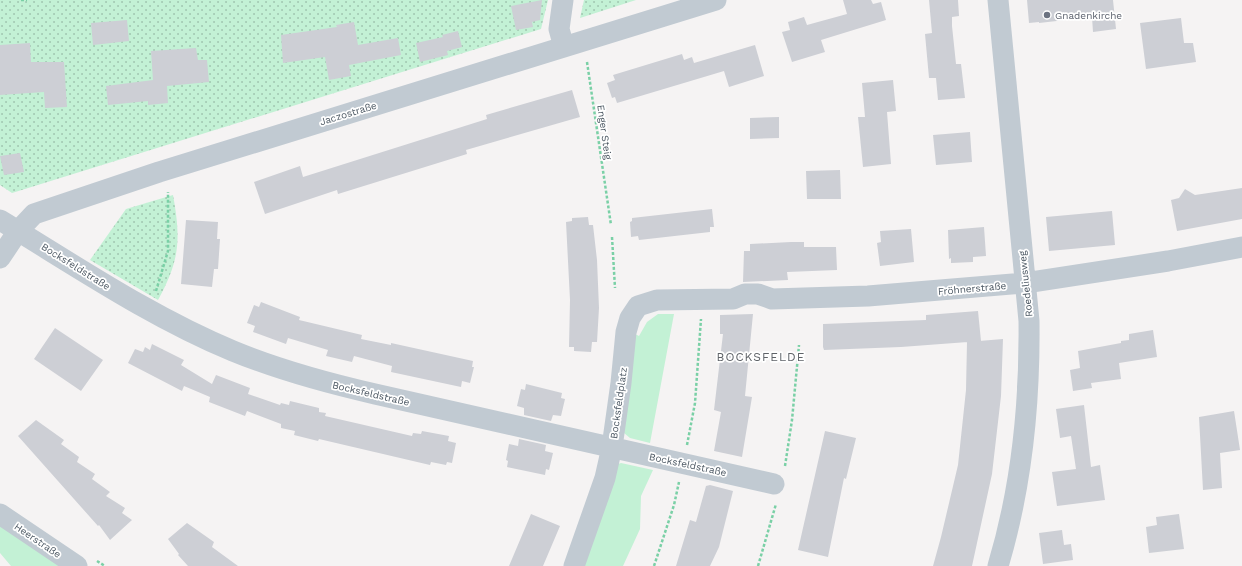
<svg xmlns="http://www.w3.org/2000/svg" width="1242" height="566" font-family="'Work Sans',sans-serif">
<defs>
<pattern id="park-dots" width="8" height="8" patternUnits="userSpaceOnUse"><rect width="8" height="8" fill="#c3f1d5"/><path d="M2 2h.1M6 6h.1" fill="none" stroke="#a0c6b0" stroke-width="1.8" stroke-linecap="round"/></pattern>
</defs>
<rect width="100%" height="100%" fill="#f5f3f3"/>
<path fill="#c3f1d5" d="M658,314H674L650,443L630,438L624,433L635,334L639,336L647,322Z
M621,463L653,470L641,496L640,529L623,566H583L615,465Z
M0,525L60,566H11L0,553Z"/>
<path fill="url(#park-dots)" d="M0,0H548L541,29L12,193L0,185Z
M584,0H636L580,18Z
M173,195C181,239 180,260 158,300L90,260L126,209Z"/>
<path fill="#cdcfd5" d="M542,0L540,20L532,22L533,27L516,30L511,6Z
M843,0H871L873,4L881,2L886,20L821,40L825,52L792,62L782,32L790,30L788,22L804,17L807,25L847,14Z
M929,0H958L959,16L952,17V26L956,64H961L965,98L938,100L936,78H929L925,34L932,33Z
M1027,0H1113L1116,29L1093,32L1092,17L1039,23V22L1029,23Z
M1181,18L1184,43H1193L1196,62L1146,69L1140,23Z
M127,20L129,41L93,45L91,23Z
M354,22L358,45L398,38L401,55L349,65L351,76L329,80L325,57L283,63L281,35L337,27L336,25Z
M458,31L462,47L447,51L448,55L420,62L416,43L443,37L442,35Z
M30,43L31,62H64L67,107L45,108L44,92L0,95V45Z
M755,45L764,76L729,87L724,71L617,103L615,97L612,98L607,83L615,80L613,75L682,54L684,60L692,57L694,63Z
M196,48L198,60H207L209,82L167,86L168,103L148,105V101L108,105L106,86L153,80L151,51Z
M893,80L896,111L887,112L891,164L863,167L858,117H865L862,83Z
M572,90L580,117L466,150L467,154L338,194L337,190L265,214L254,182L300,166L303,177L487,119L486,115Z
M779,117V138L750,139V118Z
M970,132L972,162L936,165L933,135Z
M20,153L24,172L4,175L0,156Z
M840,170L841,199H807L806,171Z
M1242,188V219L1177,231L1171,200L1179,198L1185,189L1195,195Z
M712,209L714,227H710V232L639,240L638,236L631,237L630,222L632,221V218Z
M1112,211L1115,245L1049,251L1046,217Z
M588,217L589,225H593L597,260L599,308L597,342H592L591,352L574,351V347H569L570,300L566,222L572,221V218Z
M186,220L218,222L217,239H220L218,269H214L212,287L181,284Z
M984,227L986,256L973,257V262L951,263V258L949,259L948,230Z
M911,229L914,262L880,266L877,243L881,242L880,231Z
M791,242H804V247H836L837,270L787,272L788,280L743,282L744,251H750V244Z
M261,302L300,317L299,320L362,335L361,339L391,345V343L473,361L472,367H474L470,383L462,381L461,387L391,372L392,366L354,356L352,362L326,356L328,350L288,338L286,344L253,332L255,326L247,323L254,305L259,307Z
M978,311L981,341L901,347L824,350L823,347V324L926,320V315Z
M753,314L745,396L752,397L742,457L714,451L721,412L714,410L723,334H720V315Z
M55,328L103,360L81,391L34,359Z
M1153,330L1157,357L1119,363L1121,379L1091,383L1092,388L1073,391L1070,370L1080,368L1078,351L1121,343V341L1129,340V334Z
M1003,339L1001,396L992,474L972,566H933L941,537L958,465L966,390L967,342Z
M152,344L184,360L181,365L212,384L216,375L250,388L248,394L280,405L281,403L289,405L290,401L319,408V412L326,413L325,416L412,436L413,433L421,434L422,431L449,436L448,441L456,443L452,463L447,462L446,465L431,462L430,465L319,439L318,441L294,435L295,431L281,428V424L247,411L245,416L209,402L210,397L184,386L182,391L128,363L135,349L143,352L145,347L150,350Z
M526,384L562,393L561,398L565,399L561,416L553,415L551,421L524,415V408L517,406L521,389L525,390Z
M1084,405L1091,467L1100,465L1105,500L1057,506L1052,472L1076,469L1071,436L1060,438L1056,409Z
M1234,411L1240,450L1220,453L1222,488L1203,490L1199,417Z
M36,420L64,440L61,444L79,457L77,462L95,474L92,479L110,492L106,496L125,508L122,513L132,520L110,540L99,525L98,526L18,436Z
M825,431L856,438L846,479L844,478L828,557L798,550Z
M519,439L546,445L545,451L553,453L549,470L546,469L545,475L507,467L508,461L506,460L509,444L518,446Z
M710,485L733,491L719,547L710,566H676L690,520L696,522L706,486Z
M531,514L560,526L543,566H509Z
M1179,514L1184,549L1149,553L1146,527L1157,525L1156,517Z
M187,523L214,542L212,547L238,566H188L178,555L179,554L168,539Z
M1062,530L1064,545L1071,544L1073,560L1043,564L1039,533Z"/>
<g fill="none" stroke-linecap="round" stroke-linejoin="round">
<path stroke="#7ad0a6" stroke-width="2.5" stroke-dasharray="3 2" stroke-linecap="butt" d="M21,0H27
M587,62L611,225
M612,237L615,288
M156,291L168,251V192
M687,445L695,403L701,319
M785,466L792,420L799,345
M97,561L105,566
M654,566L674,505L679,482
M758,566L776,504"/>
<path stroke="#c1cad2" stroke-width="21" d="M563,0L559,29L564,47
M0,220C76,266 151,317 233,351C279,370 327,383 375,394L774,484
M0,258L18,231L34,214L159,172L716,0
M0,514L77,566
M574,566L605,478L612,447L621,383L626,332L630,318L638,306L657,300L733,299L745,294H758L772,299L868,296L1025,283L1168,261L1242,247
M998,566C1022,486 1030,404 1029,321L998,0"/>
</g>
<circle fill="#6b7280" stroke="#fff" stroke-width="1.5" cx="1047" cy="15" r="4"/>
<g text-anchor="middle" stroke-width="3.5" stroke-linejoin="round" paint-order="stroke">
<g font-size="10" fill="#5b616d" stroke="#fff" text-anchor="start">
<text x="1055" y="19">Gnadenkirche</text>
</g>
<g font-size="10" fill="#4a5661" stroke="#fff">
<text transform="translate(348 113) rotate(-17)" y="4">Jaczostraße</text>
<text transform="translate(605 132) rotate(82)" y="4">Enger Steig</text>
<text transform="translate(76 266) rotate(32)" y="4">Bocksfeldstraße</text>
<text transform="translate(1025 284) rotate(-96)" y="4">Roedeliusweg</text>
<text transform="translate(972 288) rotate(-5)" y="4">Fröhnerstraße</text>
<text transform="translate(371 393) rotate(13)" y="4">Bocksfeldstraße</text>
<text transform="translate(618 403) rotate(-82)" y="4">Bocksfeldplatz</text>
<text transform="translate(688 464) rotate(12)" y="4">Bocksfeldstraße</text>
<text transform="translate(38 540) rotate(34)" y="4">Heerstraße</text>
</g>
<g font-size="12" letter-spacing="1" fill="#5f6368" stroke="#fff">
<text x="761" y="361">BOCKSFELDE</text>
</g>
</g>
</svg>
